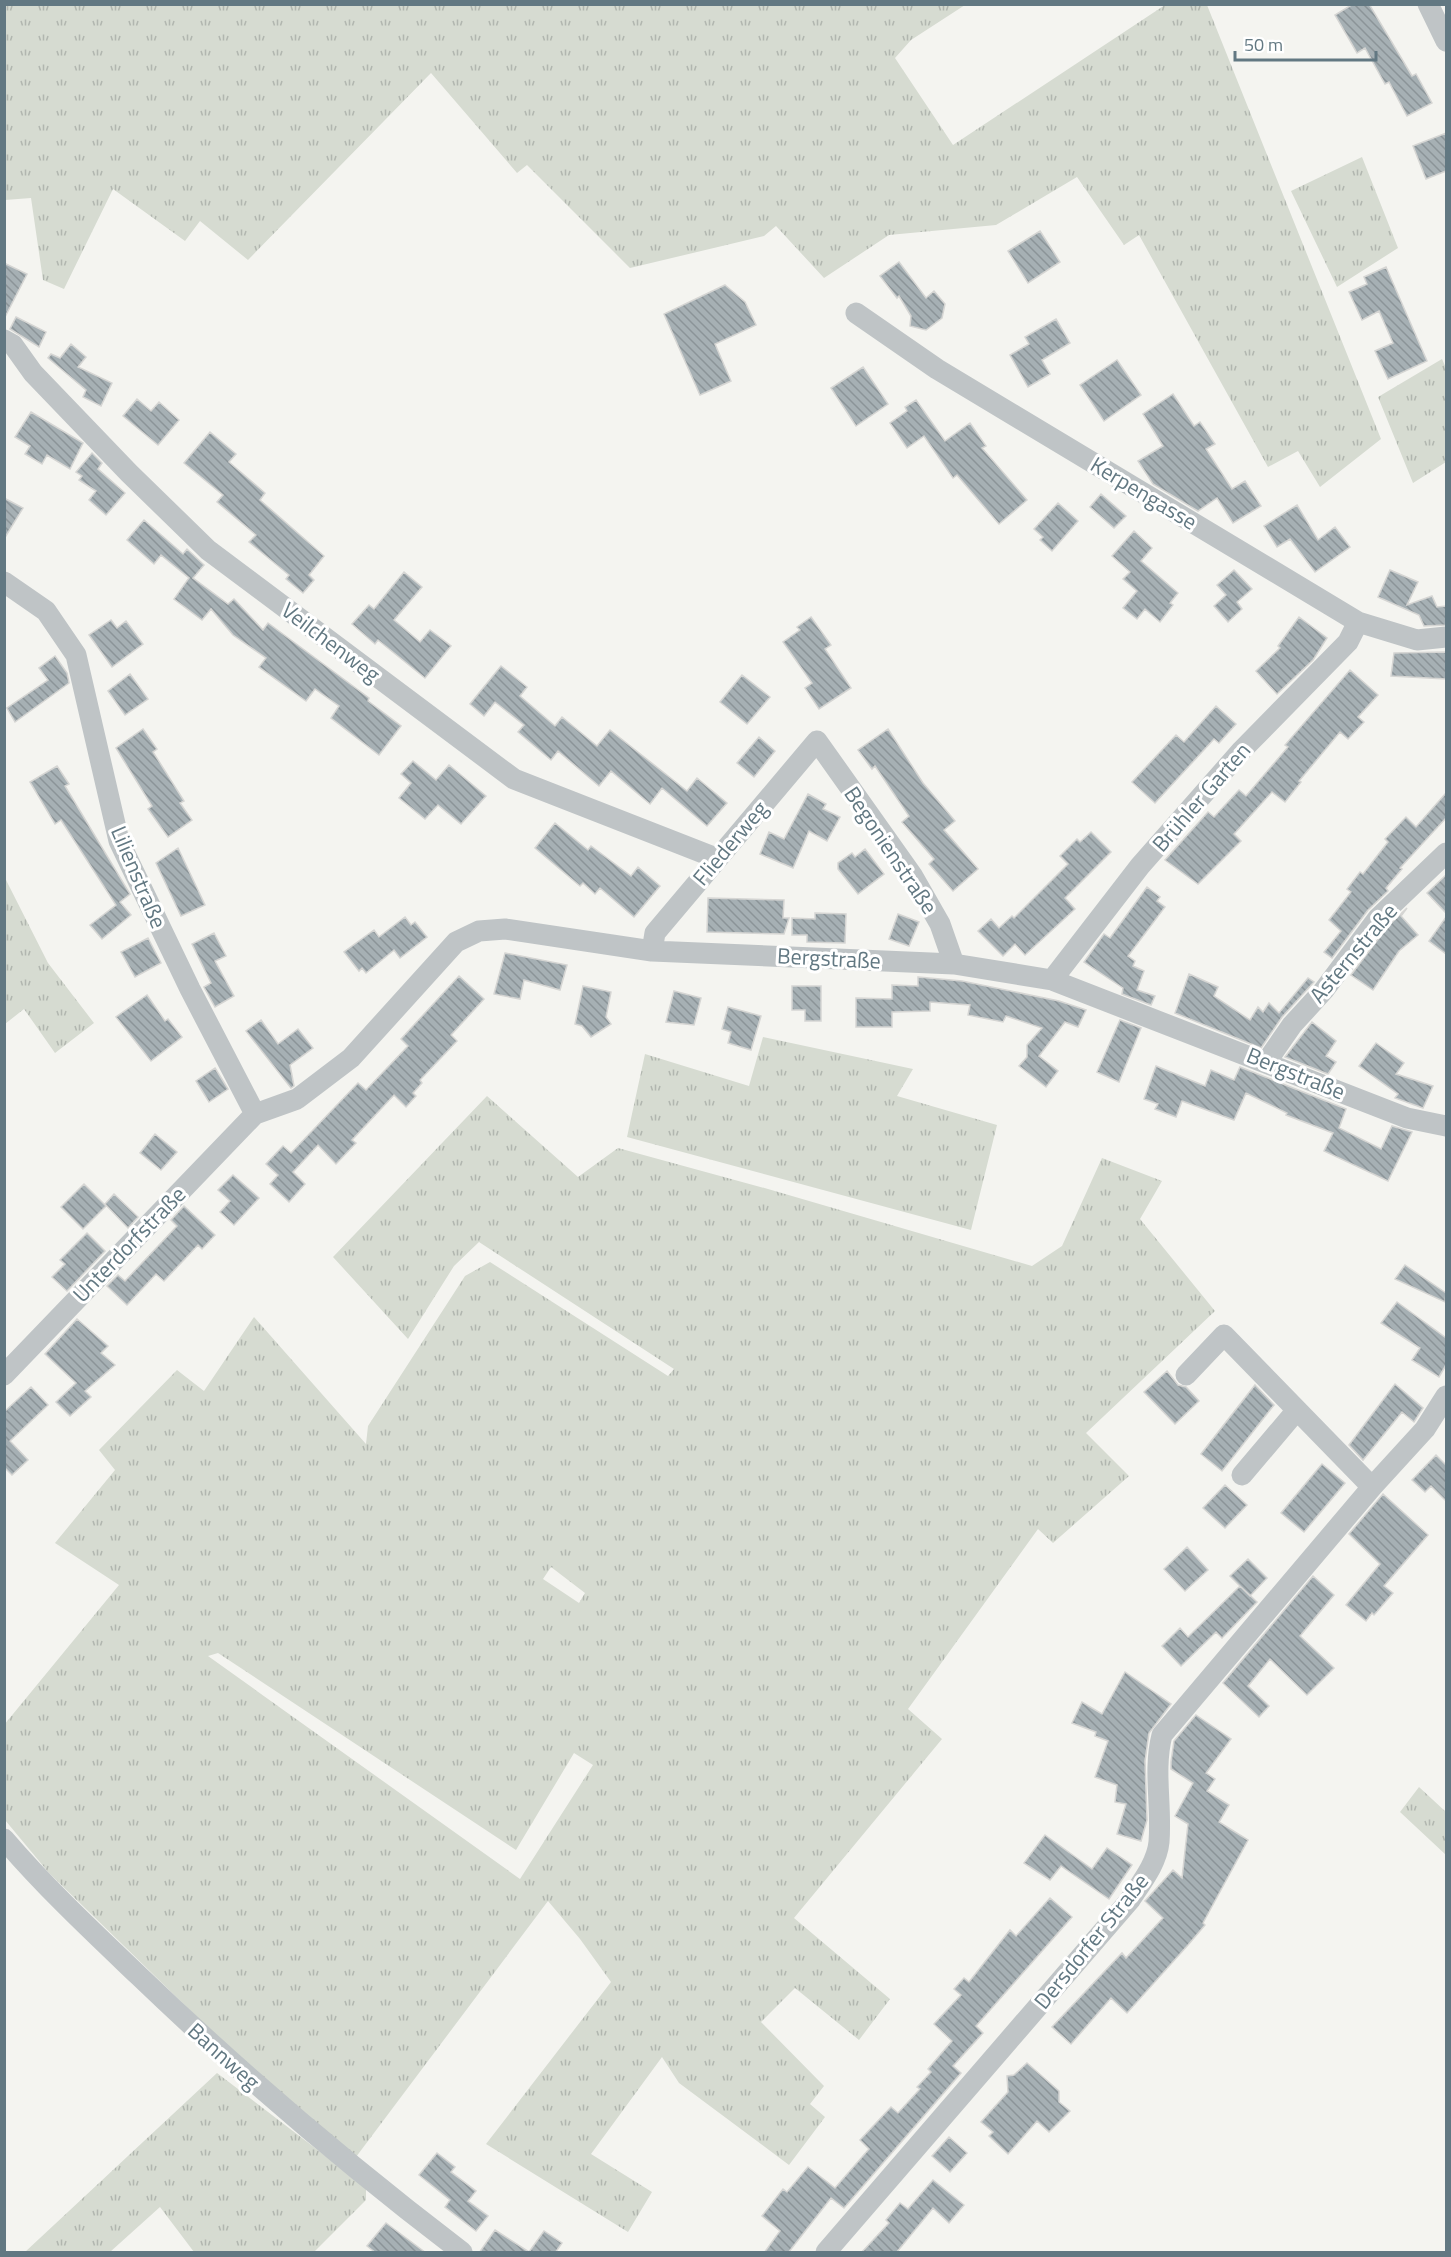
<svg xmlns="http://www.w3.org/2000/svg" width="1451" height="2257" font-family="'Titillium Web',sans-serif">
<defs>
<pattern id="grass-tufts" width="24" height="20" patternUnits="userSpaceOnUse" patternTransform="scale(1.5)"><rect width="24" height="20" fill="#d6dbd1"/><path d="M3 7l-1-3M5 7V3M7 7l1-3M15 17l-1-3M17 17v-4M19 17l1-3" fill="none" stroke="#b1b6af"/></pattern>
<pattern id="building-back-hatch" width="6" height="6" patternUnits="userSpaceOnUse" patternTransform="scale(1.5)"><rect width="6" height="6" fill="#a6b0b4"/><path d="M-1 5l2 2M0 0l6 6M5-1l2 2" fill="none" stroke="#8b9498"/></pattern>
</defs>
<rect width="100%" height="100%" fill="#f4f4f0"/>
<path fill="url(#grass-tufts)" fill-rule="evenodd" d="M4,5H965L911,40L895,58L953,145L1165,5H1207L1381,439L1320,487L1298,451L1268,467L1139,235L1124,245L1077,177L996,225L889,235L824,278L776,226L764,236L630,268L527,165L517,173L431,73L248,260L200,221L185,241L113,189L64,289L43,280L31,198L5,200Z
M1362,157L1398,248L1337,287L1291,191Z
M1442,359L1446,368V462L1413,483L1378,397Z
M5,878L48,963L94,1023L55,1053L24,1009L5,1024Z
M763,1037L913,1069L897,1096L997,1125L971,1230L627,1137L645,1054L749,1086Z
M487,1096L578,1177L618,1148L768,1189L1032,1266L1062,1246L1102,1158L1162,1181L1140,1219L1215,1311L1086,1433L1129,1476L1053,1543L1038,1529L908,1709L942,1739L794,1918L890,1999L859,2040L795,1988L761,2022L824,2086L810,2104L825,2117L789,2165L679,2083L662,2057L591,2154L652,2192L628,2232L486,2144L611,1982L580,1939L548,1901L356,2157L237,2056L49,1873L5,1820L4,1725L119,1585L55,1543L115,1470L99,1450L177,1370L204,1391L254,1317L366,1444L368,1426L465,1276L490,1262L668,1376L674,1369L479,1242L454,1266L408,1339L333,1257ZM551,1567L585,1593L579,1603L543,1579ZM218,1653L516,1850L574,1753L593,1765L520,1879L208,1656Z
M1419,1787L1446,1812V1855L1400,1812Z
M217,2073L366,2187V2200L314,2252H194L160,2207L110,2252H25Z"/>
<path fill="url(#building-back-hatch)" stroke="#d5d5d3" stroke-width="1.5" d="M1353,4H1369L1412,76L1416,74L1432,103L1407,116L1389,82L1385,84L1365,48L1357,53L1335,15Z
M1446,133V171L1426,179L1413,146Z
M1040,231L1060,262L1028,283L1008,251Z
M899,262L926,298L934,291L945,304L942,318L926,330L910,326L911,316L899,296L897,298L880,276Z
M4,263L27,274L4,319Z
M1386,267L1427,361L1388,379L1375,351L1393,343L1379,311L1362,320L1349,292L1367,284L1364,277Z
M725,285L745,302L756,325L715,344L731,381L700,395L664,314Z
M16,317L46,332L39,347L10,329Z
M1056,319L1070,343L1042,360L1050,374L1028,387L1010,355L1029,344L1025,337Z
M71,344L86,357L78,367L112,383L101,406L83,397L86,390L48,358L51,354L60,358Z
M1117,360L1141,395L1104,421L1080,385Z
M863,367L888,404L856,426L831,388Z
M1173,394L1194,426L1200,422L1215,444L1206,449L1232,489L1245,481L1261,506L1233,523L1217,498L1198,511L1153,484L1138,461L1163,446L1143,414Z
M137,399L151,411L159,402L179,420L158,445L123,416Z
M916,400L945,441L970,423L986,446L982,448L1027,500L999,524L957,475L953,478L924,436L907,448L890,423L907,411L905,407Z
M31,412L83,443L70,469L47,455L42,464L25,454L30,446L15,437Z
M210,432L236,454L229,462L265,493L260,500L324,556L309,575L314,580L303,593L286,579L289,575L249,542L256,535L217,502L223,495L184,463Z
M92,453L102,463L98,469L125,493L106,515L89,500L96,491L79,480L82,476L76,472Z
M1101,494L1126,516L1114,528L1090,507Z
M4,498L23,508L4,539Z
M1058,503L1078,521L1052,551L1040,540L1043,537L1034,529Z
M1297,505L1318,540L1335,527L1350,547L1315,572L1290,539L1277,547L1264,526Z
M144,520L183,554L187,549L204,565L193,578L228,604L234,599L263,630L268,623L369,698L368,701L401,726L379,755L331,718L339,706L315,689L306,701L259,667L266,658L233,635L211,609L202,620L174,599L189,578L161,555L154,564L127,540Z
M1134,531L1152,548L1141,561L1178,593L1170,603L1173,605L1160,622L1145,609L1137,619L1123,608L1137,591L1123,579L1130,572L1112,556Z
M1234,570L1252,589L1237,602L1242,609L1228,622L1214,606L1226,595L1217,585Z
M1390,570L1418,582L1407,605L1432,596L1437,607L1446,606V625L1424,626L1419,615L1378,597Z
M404,572L422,587L394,620L420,642L430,630L451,646L425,678L378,640L375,644L352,624L369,605L374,609Z
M811,617L831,645L825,649L851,688L819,709L805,688L812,683L783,642L800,630L797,627Z
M1299,617L1327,638L1313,660L1277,694L1256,671L1280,648L1278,646Z
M111,620L117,628L126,621L143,644L112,667L89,635Z
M1446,652V679L1391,676L1394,653Z
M55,656L67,673L69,683L15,722L7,708L48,680L39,668Z
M501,666L527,687L520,696L555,726L562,717L597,746L610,730L687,791L697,778L727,803L707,826L662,788L650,804L611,771L599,786L558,751L551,760L518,732L524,725L495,702L484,716L470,704Z
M1350,670L1378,695L1358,717L1364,722L1348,739L1340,732L1299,781L1301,782L1285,802L1272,792L1234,834L1241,841L1198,884L1165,860L1208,812L1214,817L1239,790L1246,796L1288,747L1285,745Z
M130,674L148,699L125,715L108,691Z
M742,675L770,697L747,724L720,702Z
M1216,706L1236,724L1219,743L1214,739L1155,803L1132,782L1176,735L1184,742Z
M143,729L157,749L153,752L184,801L180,803L192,820L168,837L148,809L152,806L116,748Z
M888,729L923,783L955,821L944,830L978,869L953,891L929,864L934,859L902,822L909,816L875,766L872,769L858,750Z
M759,737L775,751L754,777L737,763Z
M413,761L436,780L449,765L486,796L461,824L438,805L425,819L399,798L411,783L401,774Z
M57,766L69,784L65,786L130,894L120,902L131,915L102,939L90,925L116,905L61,820L55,824L30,782Z
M1446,793V818L1400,868L1402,869L1386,888L1388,891L1368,910L1332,958L1324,952L1341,931L1329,920L1351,892L1347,889L1360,872L1363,874L1388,842L1385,839L1406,817L1416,827Z
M808,794L826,804L823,809L840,817L827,841L809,831L793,868L760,854L769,832L784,839Z
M555,823L588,850L591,846L631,876L638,867L660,886L634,917L600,888L595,894L583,883L580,886L535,848Z
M1091,832L1111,852L1065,898L1075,909L1025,955L1015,944L1003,956L978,931L991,919L999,928L1012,916L1014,918L1068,864L1060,856L1077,839L1080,842Z
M178,848L205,905L181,916L156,863Z
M865,849L884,874L858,894L838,869V863L852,853L855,857Z
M1446,875V913L1427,893Z
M1147,887L1160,897L1157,901L1165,907L1128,956L1135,961L1133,966L1144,971L1137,990L1155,996L1151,1005L1122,994L1123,988L1084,962L1104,934L1110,938Z
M708,898L784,900L783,918H789L784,934L707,932Z
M1407,908L1401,916L1418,935L1399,951L1373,990L1351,975L1388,926Z
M815,913L846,914L845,943L807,942V935H792V918L815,919Z
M898,914L919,922L909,946L889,939Z
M405,917L411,925L415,922L427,937L400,958L394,950L366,973L362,968L359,971L344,952L374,930L379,937Z
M1446,917V954L1429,941Z
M214,933L226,956L215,961L234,996L215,1007L204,987L211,983L192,944Z
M148,938L161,963L135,977L121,952Z
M505,953L567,965L560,990L524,980L520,999L494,994Z
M1189,974L1218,987L1214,996L1250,1020L1258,1007L1263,1012L1269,1003L1279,1013L1308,978L1314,982L1282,1017L1261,1048L1175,1013Z
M459,976L484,999L451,1035L457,1041L420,1080L422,1083L413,1093L416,1096L406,1107L394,1095L352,1140L356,1143L336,1164L318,1145L293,1172L305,1184L289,1202L270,1184L278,1175L266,1164L283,1146L291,1153L358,1083L366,1090L408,1046L401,1039Z
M918,977L962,981L1059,1001L1086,1010L1078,1027L1065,1022L1039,1056L1058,1071L1046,1087L1019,1066L1027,1057V1045L1042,1028L1006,1016L1003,1022L968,1015L970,1005L930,1002V1011L892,1012V1027H856V998L892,999V985L918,986Z
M583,986L611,992L606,1017L611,1024L591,1037L582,1026L575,1024Z
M792,986H821V1021H805V1010H792Z
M674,991L701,998L694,1025L666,1022Z
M147,995L165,1021L168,1019L182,1037L151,1061L116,1017Z
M728,1007L761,1016L751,1050L728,1043L731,1032L722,1029Z
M261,1020L278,1044L298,1029L313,1048L290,1065L294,1086L291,1088L246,1031Z
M1120,1020L1141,1028L1119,1082L1097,1072Z
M1312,1022L1336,1041L1326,1056L1336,1062L1328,1074L1285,1057Z
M1376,1043L1404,1063L1396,1074L1433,1086L1423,1108L1395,1098L1398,1094L1359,1066Z
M1156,1066L1205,1086L1211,1070L1234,1080L1240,1067L1346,1109L1339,1128L1381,1149L1392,1126L1412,1132L1388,1181L1324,1151L1333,1133L1286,1115L1287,1113L1246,1093L1234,1120L1182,1101L1176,1117L1155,1109L1158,1104L1144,1099Z
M215,1068L228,1089L209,1102L196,1081Z
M155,1134L177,1152L161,1170L140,1153Z
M233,1175L259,1198L234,1225L220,1212L230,1201L218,1190Z
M84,1184L106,1206L83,1229L61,1207Z
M114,1194L138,1217L128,1228L105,1204Z
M184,1206L215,1235L202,1249L198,1245L164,1281L156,1274L127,1305L107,1286L118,1275L125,1281L177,1226L171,1220Z
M87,1233L105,1251L67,1291L52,1277L65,1264L60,1260Z
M1405,1265L1446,1293L1445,1302L1395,1279Z
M1397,1302L1446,1338V1365L1439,1377L1412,1360L1420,1348L1381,1323Z
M77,1319L108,1346L101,1353L115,1365L85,1391L91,1397L70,1416L56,1402L76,1383L45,1354Z
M1167,1371L1178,1385L1186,1387L1199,1401L1175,1424L1144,1392Z
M1395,1384L1423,1408L1414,1422L1402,1412L1363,1460L1349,1445Z
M1255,1385L1274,1405L1222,1471L1201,1454Z
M31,1387L48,1405L10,1441L28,1460L12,1475L4,1467V1412Z
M1436,1455L1446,1465V1501L1431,1486L1425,1492L1412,1480Z
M1322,1464L1345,1483L1304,1532L1281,1513Z
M1225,1485L1247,1505L1225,1528L1203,1508Z
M1383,1494L1428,1535L1384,1586L1393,1593L1374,1615L1372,1613L1366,1621L1346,1605L1380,1564L1349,1534Z
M1187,1547L1208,1570L1185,1591L1164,1569Z
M1248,1559L1267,1578L1250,1596L1230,1576Z
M1313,1576L1334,1595L1300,1636L1334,1668L1307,1695L1270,1659L1248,1686L1269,1706L1259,1717L1223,1683Z
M1240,1586L1257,1602L1222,1638L1216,1632L1181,1666L1162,1646L1180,1628L1188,1637Z
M1125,1672L1171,1704L1149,1733L1145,1761L1147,1820L1141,1841L1117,1834L1126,1804L1115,1802L1117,1785L1095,1777L1108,1741L1095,1736L1096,1732L1072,1723L1082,1702L1102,1714Z
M1196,1715L1231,1739L1206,1773L1215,1779L1207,1791L1229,1805L1219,1822L1248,1840L1203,1923L1205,1925L1188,1945L1127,2013L1111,1998L1071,2044L1052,2027L1122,1953L1126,1958L1163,1918L1145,1901L1173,1870L1182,1878L1188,1824L1175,1816L1193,1783L1171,1769V1762L1174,1741Z
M1045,1835L1092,1869L1107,1848L1132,1865L1109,1899L1061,1866L1050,1880L1024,1863Z
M1050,1898L1072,1917L976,2026L983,2033L953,2066L961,2073L844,2208L831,2198L788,2253H764L780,2231L762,2216L783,2189L787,2192L808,2167L835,2188L869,2149L860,2140L891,2107L898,2113L920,2089L917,2087L931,2072L928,2069L952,2041L934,2024L961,1995L954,1989L964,1978L969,1982L1010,1930L1016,1936Z
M1027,2063L1059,2091V2102L1070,2111L1049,2132L1037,2121L1008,2154L989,2136L993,2132L981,2122L1008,2092L1007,2076L1014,2075Z
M949,2137L967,2153L950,2172L932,2156Z
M437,2153L455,2167L451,2172L476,2191L468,2201L488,2216L476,2231L445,2207L450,2200L419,2175Z
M933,2180L964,2205L949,2223L933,2208L896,2253H861L889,2223L886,2220L900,2203L908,2209Z
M386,2223L426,2253H376L367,2246Z
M495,2230L529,2252L544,2231L562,2243L555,2253H479Z"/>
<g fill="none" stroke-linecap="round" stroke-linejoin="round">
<path stroke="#bfc4c6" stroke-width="21" d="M1428,4L1446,41
M856,313L937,369L1358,622L1417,640L1446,637
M4,340L13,345L33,373L129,473L208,550L514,779L716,858
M4,582L46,611L76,655L119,841L190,989L255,1114
M652,951L655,933L817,741L912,875L940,924L954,964
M1052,980L1140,866L1242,750L1348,642L1358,622
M1267,1061L1292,1025L1324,990L1378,918L1446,853
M4,1375L255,1114L297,1099L351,1058L456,942L479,931L505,929L652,951L954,964L1052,980L1407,1118L1446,1126
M1186,1375L1224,1335L1372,1487
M1242,1475L1297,1410
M4,1839C46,1888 92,1931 138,1975C241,2074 349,2166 462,2252
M826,2252L1130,1900C1141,1883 1157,1863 1159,1842C1162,1806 1153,1770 1162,1735L1372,1487L1425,1429L1446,1396"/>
</g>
<g text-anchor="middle" stroke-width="6" stroke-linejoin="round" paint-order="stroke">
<g font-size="22" fill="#627882" stroke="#fff">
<text transform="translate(1144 493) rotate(31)" y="8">Kerpengasse</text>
<text transform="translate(331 642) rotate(37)" y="8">Veilchenweg</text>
<text transform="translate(1201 797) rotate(-49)" y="8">Brühler Garten</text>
<text transform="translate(730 843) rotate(-50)" y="8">Fliederweg</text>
<text transform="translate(891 850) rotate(56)" y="8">Begonienstraße</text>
<text transform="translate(139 877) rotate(67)" y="8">Lilienstraße</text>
<text transform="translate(1353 953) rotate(-50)" y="8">Asternstraße</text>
<text transform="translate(829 958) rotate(3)" y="8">Bergstraße</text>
<text transform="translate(1296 1073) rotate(22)" y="8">Bergstraße</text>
<text transform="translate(129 1244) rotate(-46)" y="8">Unterdorfstraße</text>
<text transform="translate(1091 1941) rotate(-51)" y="8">Dersdorfer Straße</text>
<text transform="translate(224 2056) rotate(42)" y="8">Bannweg</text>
</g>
</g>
<rect width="1451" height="2257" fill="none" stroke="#627882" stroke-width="12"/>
<path d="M1235 51v9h141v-9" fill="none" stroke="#627882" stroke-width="3"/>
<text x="1244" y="51" font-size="18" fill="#627882" stroke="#ffffff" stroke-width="4.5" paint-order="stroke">50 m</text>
</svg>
